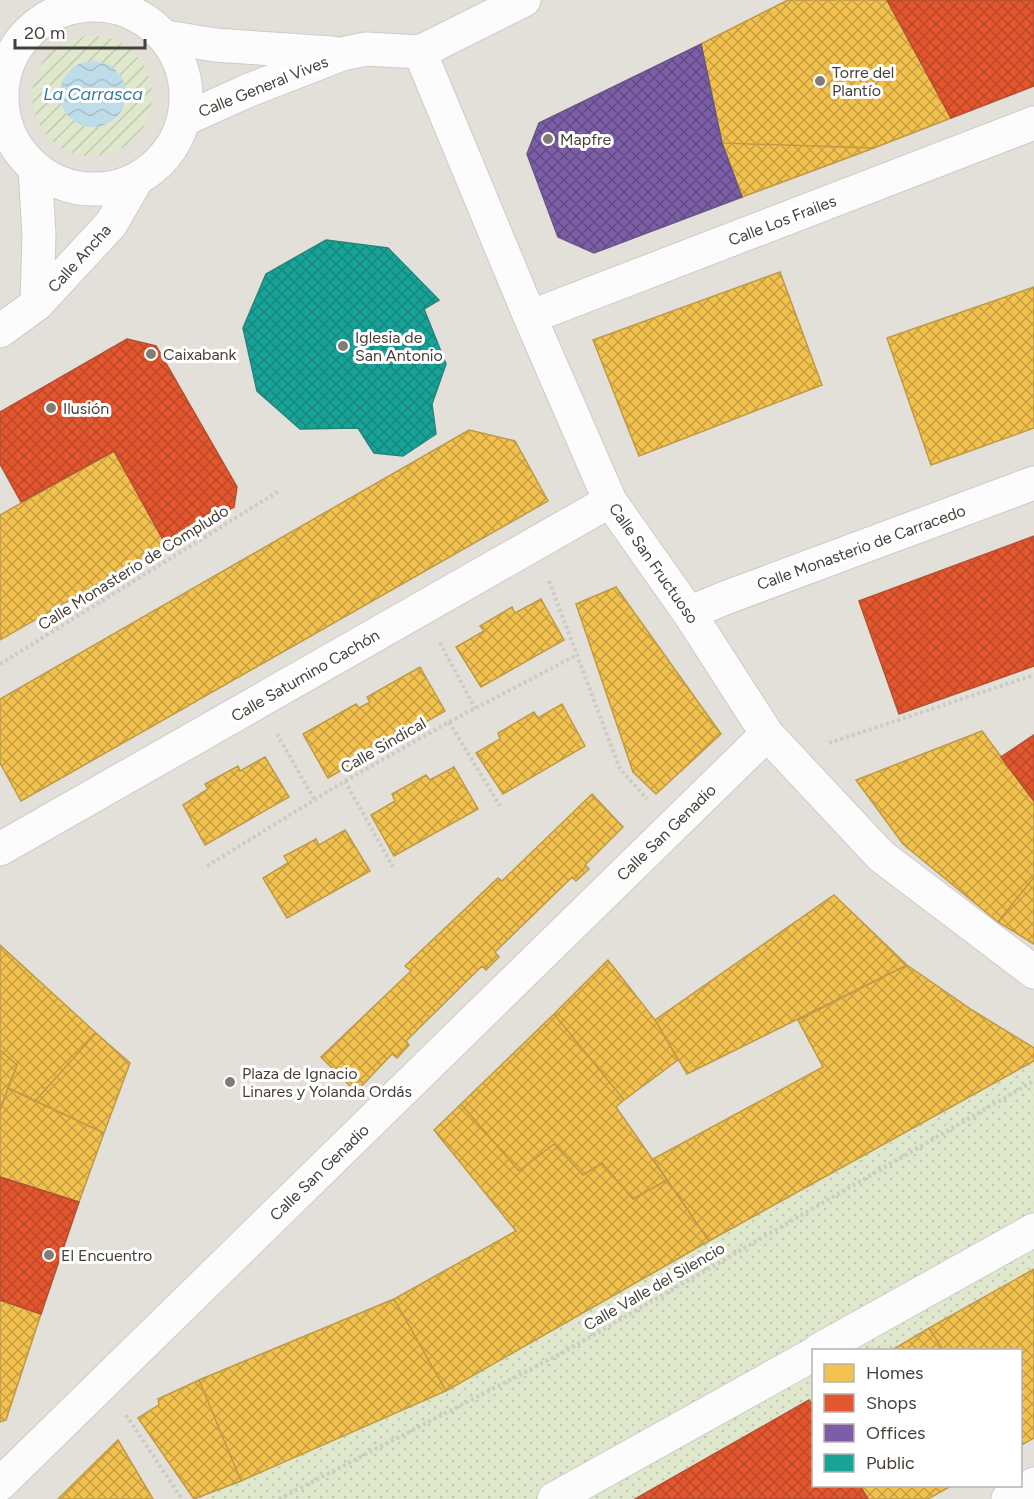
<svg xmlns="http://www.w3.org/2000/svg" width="1034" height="1499" font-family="Figtree,sans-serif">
<defs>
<pattern id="park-dots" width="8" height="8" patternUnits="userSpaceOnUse" patternTransform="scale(1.5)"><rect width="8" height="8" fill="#dfe8cd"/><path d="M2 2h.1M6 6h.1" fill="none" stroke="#c1c8b1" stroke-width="1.8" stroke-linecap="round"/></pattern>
<pattern id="garden-furrows" width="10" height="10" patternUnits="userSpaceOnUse" patternTransform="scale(1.5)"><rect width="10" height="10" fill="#dfe8cd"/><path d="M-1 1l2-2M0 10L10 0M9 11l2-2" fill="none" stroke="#c1c8b1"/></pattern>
<pattern id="water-waves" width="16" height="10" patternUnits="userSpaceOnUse" patternTransform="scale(1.5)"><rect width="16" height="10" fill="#bfdce9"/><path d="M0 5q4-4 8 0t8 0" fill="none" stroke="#a6bec8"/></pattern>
<pattern id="homes-cross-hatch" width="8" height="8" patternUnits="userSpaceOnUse" patternTransform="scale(1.5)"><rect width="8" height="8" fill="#f2c14e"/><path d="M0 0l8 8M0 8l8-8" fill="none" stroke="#c69e42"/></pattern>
<pattern id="shops-cross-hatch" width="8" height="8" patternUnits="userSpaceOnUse" patternTransform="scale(1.5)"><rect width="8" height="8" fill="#e4572e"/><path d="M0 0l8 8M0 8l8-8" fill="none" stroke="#bb4928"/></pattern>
<pattern id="offices-cross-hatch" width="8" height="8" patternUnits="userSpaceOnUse" patternTransform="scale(1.5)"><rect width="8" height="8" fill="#7b5ea7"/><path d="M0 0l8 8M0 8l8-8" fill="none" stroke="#624b81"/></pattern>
<pattern id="public-cross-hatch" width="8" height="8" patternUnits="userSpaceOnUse" patternTransform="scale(1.5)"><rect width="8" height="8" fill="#17a398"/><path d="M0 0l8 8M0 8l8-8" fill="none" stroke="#17867d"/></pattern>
</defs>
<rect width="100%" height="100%" fill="#f0edea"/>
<path fill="#e3dfd9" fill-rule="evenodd" d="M0,0H1034V1499H0ZM814,1350H1020V1486H814Z"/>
<path fill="url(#park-dots)" d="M1034,1061V1270L893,1350H814L813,1396L632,1499H196L446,1391L709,1241Z"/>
<path fill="url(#garden-furrows)" d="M32 96a60 60 0 1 1 120 0a60 60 0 1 1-120 0Z"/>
<path fill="url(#water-waves)" d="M60 94a33 33 0 1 1 66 0a33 33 0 1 1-66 0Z"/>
<path fill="url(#homes-cross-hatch)" stroke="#be9a47" stroke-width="1.5" d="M788,0H887L951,118L874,148L722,143L701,44Z
M722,143L874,148L742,197Z
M780,272L822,385L639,456L593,340Z
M1034,287V428L931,465L887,338Z
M469,430L515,441L548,501L21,801L0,763V699Z
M114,451L166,545L0,640V515Z
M616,587L721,734L656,794L633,772L576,604Z
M541,599L564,640L481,687L456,647L484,631L480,626L512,607L515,613Z
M420,667L445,711L328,778L303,734L356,704L359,708L370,702L367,697Z
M562,704L585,746L503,794L476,753L500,739L498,733L534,712L538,718Z
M982,731L1034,801V877L998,922L903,844L856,780Z
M265,757L289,797L205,845L183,805L208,789L205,784L238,766L240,771Z
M454,767L478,809L394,856L371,815L395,801L392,794L426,775L430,780Z
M592,794L623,827L585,865L589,869L576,881L572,877L495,952L499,957L486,970L482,966L406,1041L409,1045L397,1058L392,1054L356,1092L321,1057L411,971L405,966L498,878L502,881Z
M345,830L370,871L287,918L263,878L288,863L284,856L316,839L319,845Z
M1034,877V944L998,922Z
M834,895L907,965L687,1074L655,1020Z
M0,945L96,1033L35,1101L8,1088L17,1065L0,1050Z
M608,960L655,1020L678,1060L624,1100L554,1014Z
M907,965L972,1010L1034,1048V1061L709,1241L653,1159L823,1067L798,1020Z
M554,1014L624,1100L616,1107L667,1180L633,1199L602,1163L583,1175L554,1144L519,1171L461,1104Z
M96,1033L130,1063L104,1133L35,1101Z
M0,1050L17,1065L0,1110Z
M8,1088L104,1133L79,1202L0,1177V1110Z
M461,1104L519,1171L554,1144L583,1175L602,1163L633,1199L667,1180L709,1241L446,1391L394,1299L516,1231L434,1130Z
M1034,1269V1438L1020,1446V1350H943L929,1328Z
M394,1299L446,1391L241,1481L199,1380Z
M0,1300L41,1314L6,1420L0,1422Z
M929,1328L943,1350H892Z
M199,1380L241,1481L194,1499L138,1418L159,1405L158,1399Z
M118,1440L153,1499H58Z
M860,1486H951L928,1499H868Z"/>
<path fill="url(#shops-cross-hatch)" stroke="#b45031" stroke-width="1.5" d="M887,0H1034V86L951,118Z
M127,339L156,346L237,487L234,507L166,545L114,451L21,502L0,464V412Z
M1034,536V666L899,714L859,601Z
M1034,735V801L1001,757Z
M0,1177L79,1202L41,1314L0,1300Z
M809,1400L814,1407V1486H860L868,1499H635Z"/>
<path fill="url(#offices-cross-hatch)" stroke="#6b5585" stroke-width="1.5" d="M701,44L722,143L742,197L594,253L558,237L527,154L539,123Z"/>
<path fill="url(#public-cross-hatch)" stroke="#25857b" stroke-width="1.5" d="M326,240L388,248L439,300L424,309L446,364L432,404L436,434L403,456L374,453L358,428L300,429L257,391L243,328L266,274Z"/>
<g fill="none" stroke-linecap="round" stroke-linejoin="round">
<defs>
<path id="minor" d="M2 97a92 92 0 1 1 184 0a92 92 0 1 1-184 0Z
M166,37L215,45L332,53
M420,52L530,317L610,501L689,613L767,734L881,856L1034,972
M185,119L247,91L342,54L366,49L420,52L524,0
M35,169L39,234L37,304
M530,317L1034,123
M0,331L37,304L111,224L137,179
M689,613L725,598L1034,483
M0,849L610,501
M819,1350L1034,1230
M0,1484L767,734
M554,1499L814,1354
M1008,1499L1034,1484"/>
</defs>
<use href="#minor" stroke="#cecbc8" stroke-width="35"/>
<path stroke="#cecbc7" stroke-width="4" stroke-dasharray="3 3" stroke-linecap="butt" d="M549,581L620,769L647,799
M440,643L475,708
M0,664L279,491
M449,722L500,806
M277,734L314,799
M829,743L1034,675
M345,781L393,867
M207,866L345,781L449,722L577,655
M126,1415L182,1499
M279,1499L564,1352L1034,1081"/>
<use href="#minor" stroke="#fdfcfc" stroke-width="33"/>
</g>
<g fill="#817c76" stroke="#fff" stroke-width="2">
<circle cx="820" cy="81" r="6"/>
<circle cx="548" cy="139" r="6"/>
<circle cx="343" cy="346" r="6"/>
<circle cx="151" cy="354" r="6"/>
<circle cx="51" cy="408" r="6"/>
<circle cx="230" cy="1082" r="6"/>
<circle cx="49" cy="1255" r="6"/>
</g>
<g text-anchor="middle" stroke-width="6" stroke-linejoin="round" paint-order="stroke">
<g font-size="16" fill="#453f37" stroke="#fff" text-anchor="start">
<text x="832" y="78">Torre del<tspan x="832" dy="18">Plantío</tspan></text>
<text x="560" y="145">Mapfre</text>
<text x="355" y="343">Iglesia de<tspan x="355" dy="18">San Antonio</tspan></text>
<text x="163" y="360">Caixabank</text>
<text x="63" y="414">Ilusión</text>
<text x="242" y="1079">Plaza de Ignacio<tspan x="242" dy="18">Linares y Yolanda Ordás</tspan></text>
<text x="61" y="1261">El Encuentro</text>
</g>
<g font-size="16" fill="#453f37" stroke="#fff">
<text transform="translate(263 86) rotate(-22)" y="6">Calle General Vives</text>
<text transform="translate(782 220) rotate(-21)" y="6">Calle Los Frailes</text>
<text transform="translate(79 258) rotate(-48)" y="6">Calle Ancha</text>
<text transform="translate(861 547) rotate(-20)" y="6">Calle Monasterio de Carracedo</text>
<text transform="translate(654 563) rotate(55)" y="6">Calle San Fructuoso</text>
<text transform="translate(133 567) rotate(-32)" y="6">Calle Monasterio de Compludo</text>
<text transform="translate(305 675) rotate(-30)" y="6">Calle Saturnino Cachón</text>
<text transform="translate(383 745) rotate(-30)" y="6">Calle Sindical</text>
<text transform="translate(666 832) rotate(-44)" y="6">Calle San Genadio</text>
<text transform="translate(319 1172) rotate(-44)" y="6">Calle San Genadio</text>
<text transform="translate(654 1286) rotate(-30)" y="6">Calle Valle del Silencio</text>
</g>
<g font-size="18" font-style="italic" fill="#397aa0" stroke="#fff">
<text x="93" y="100">La Carrasca</text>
</g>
</g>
<rect x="812" y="1349" width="210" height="138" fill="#ffffff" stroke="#b5b2af" stroke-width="1.5"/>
<rect x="824" y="1364" width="30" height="18" fill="#f2c14e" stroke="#b5b2af" stroke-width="1.5"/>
<text x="866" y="1379" font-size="18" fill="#453f37">Homes</text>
<rect x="824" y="1394" width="30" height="18" fill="#e4572e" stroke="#b5b2af" stroke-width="1.5"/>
<text x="866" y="1409" font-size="18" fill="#453f37">Shops</text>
<rect x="824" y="1424" width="30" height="18" fill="#7b5ea7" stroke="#b5b2af" stroke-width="1.5"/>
<text x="866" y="1439" font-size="18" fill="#453f37">Offices</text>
<rect x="824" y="1454" width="30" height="18" fill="#17a398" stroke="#b5b2af" stroke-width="1.5"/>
<text x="866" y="1469" font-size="18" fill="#453f37">Public</text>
<path d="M15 39v9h130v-9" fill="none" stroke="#453f37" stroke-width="3"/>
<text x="24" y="39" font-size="18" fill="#453f37" stroke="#ffffff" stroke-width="4.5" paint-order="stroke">20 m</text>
</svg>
